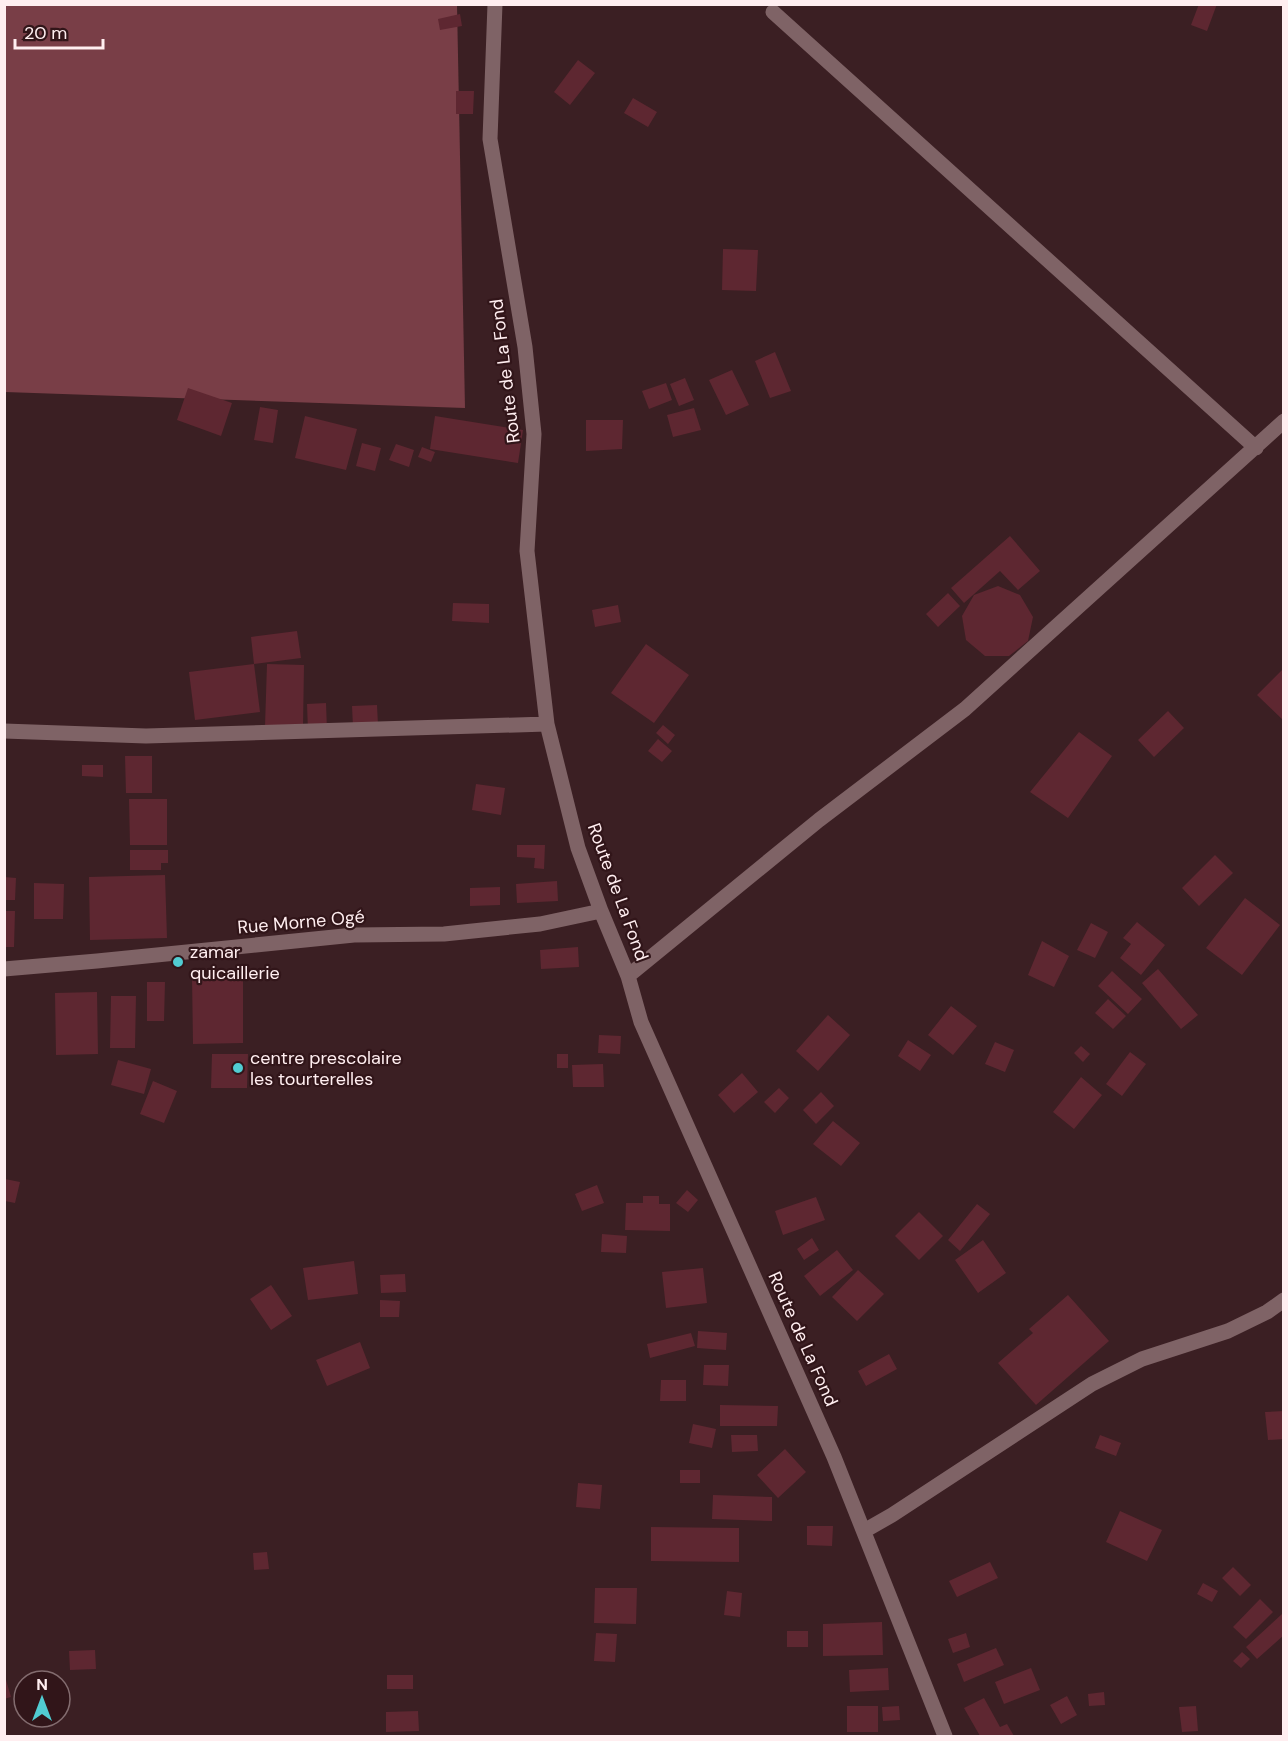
<svg xmlns="http://www.w3.org/2000/svg" width="1288" height="1741" font-family="'DM Sans',sans-serif">
<rect width="100%" height="100%" fill="#3b1f23"/>
<path fill="#793e47" d="M5,5H457L465,408L5,392Z"/>
<path fill="#5e2731" d="M1199,4H1217L1207,31L1191,25Z
M460,14L462,26L440,30L438,19Z
M578,60L595,73L570,105L554,92Z
M456,91H474L473,114H456Z
M633,98L657,112L648,127L624,113Z
M723,249L758,250L756,291L722,290Z
M775,352L791,391L770,398L755,361Z
M732,370L749,405L726,415L709,380Z
M685,378L694,400L679,406L670,384Z
M666,383L672,400L649,409L642,391Z
M188,388L232,403L221,436L177,420Z
M260,407L278,410L273,443L254,440Z
M694,408L701,430L673,437L667,415Z
M305,416L357,429L346,470L295,458Z
M435,416L523,430L518,463L430,449Z
M586,420H623L622,449L586,451Z
M362,443L381,448L375,471L356,466Z
M396,444L414,450L409,467L389,460Z
M422,447L435,452L431,462L418,457Z
M1010,536L1040,571L1018,590L1000,571L964,603L951,588Z
M998,586L1020,595L1033,617L1028,641L1009,656H985L966,640L962,616L974,595Z
M948,593L960,606L938,627L926,614Z
M453,603L489,604V623L452,621Z
M618,605L621,622L595,627L592,610Z
M297,631L301,658L254,664L251,637Z
M646,644L689,675L654,723L611,693Z
M254,664L260,712L195,720L189,672Z
M267,664L304,665L303,727L265,726Z
M1284,668V721L1257,695Z
M326,703L327,730L308,731L307,704Z
M377,705L378,725L353,727L352,706Z
M1168,711L1184,728L1154,757L1138,740Z
M663,725L675,735L668,744L656,733Z
M1079,732L1112,756L1068,818L1030,792Z
M658,739L672,751L662,762L648,751Z
M125,756H152V793H126Z
M82,765H103V777L82,776Z
M476,784L505,788L501,815L472,810Z
M129,799H167V845H130Z
M517,845H545L544,869L534,868L535,858L517,857Z
M130,850H168V863H161V870H130Z
M1215,855L1233,873L1199,906L1182,888Z
M165,875L167,938L90,940L89,877Z
M4,877L16,878L15,900H4Z
M557,881L558,901L517,903L516,884Z
M34,883L64,884L63,919H34Z
M500,887V905L470,906V888Z
M1245,898L1280,925L1242,975L1206,948Z
M4,911H15L14,947H4Z
M1137,922L1165,945L1141,975L1120,958L1131,944L1123,938Z
M1091,923L1108,932L1095,958L1077,950Z
M1042,941L1069,956L1054,987L1028,975Z
M578,947L579,967L541,969L540,950Z
M1158,969L1198,1015L1181,1029L1142,983Z
M1112,971L1142,999L1128,1014L1098,986Z
M243,975V1043L193,1044L192,976Z
M147,982H165L164,1021H147Z
M97,992L98,1054L56,1055L55,993Z
M111,996H136L135,1048H110Z
M1108,999L1126,1016L1113,1029L1095,1013Z
M951,1006L977,1026L953,1055L928,1035Z
M828,1015L850,1035L818,1071L796,1051Z
M599,1035L621,1036L620,1054L598,1053Z
M908,1040L931,1055L920,1071L898,1056Z
M995,1042L1014,1050L1005,1072L985,1064Z
M1081,1046L1090,1054L1083,1062L1074,1053Z
M1130,1052L1146,1064L1122,1096L1106,1084Z
M212,1054H248L247,1088H211Z
M557,1054H568V1068H557Z
M118,1060L151,1069L144,1094L111,1085Z
M603,1064L604,1087H573L572,1065Z
M742,1073L758,1092L734,1113L718,1095Z
M1081,1077L1102,1095L1074,1129L1053,1112Z
M153,1081L177,1091L164,1123L140,1114Z
M779,1088L789,1098L775,1113L764,1102Z
M821,1092L834,1106L816,1124L803,1110Z
M833,1121L860,1143L841,1166L813,1144Z
M5,1179L20,1182L15,1203L5,1201Z
M597,1185L604,1203L582,1211L575,1194Z
M687,1190L698,1200L688,1212L676,1203Z
M643,1196H659V1204H670V1231L625,1230L626,1203H643Z
M816,1197L825,1220L783,1235L775,1211Z
M977,1204L990,1214L960,1251L948,1240Z
M919,1212L943,1236L919,1260L895,1236Z
M602,1234L627,1236L626,1253L601,1252Z
M812,1238L819,1250L804,1260L797,1249Z
M983,1240L1006,1273L978,1293L955,1260Z
M837,1250L853,1270L820,1296L804,1276Z
M354,1261L358,1294L308,1300L303,1268Z
M703,1268L707,1303L666,1308L662,1272Z
M858,1270L884,1294L857,1321L832,1297Z
M405,1274L406,1292L381,1293L380,1275Z
M271,1285L292,1316L271,1330L250,1299Z
M1068,1295L1109,1341L1036,1405L998,1363L1033,1333L1029,1329Z
M380,1300L400,1301L399,1317H380Z
M698,1331L727,1333L726,1350L697,1348Z
M691,1333L695,1346L650,1358L647,1344Z
M360,1342L370,1368L327,1386L316,1360Z
M889,1354L897,1369L866,1386L858,1371Z
M704,1365H729L728,1386L703,1385Z
M661,1380H686V1401H660Z
M720,1405L778,1406L777,1426H720Z
M1284,1411V1439L1268,1440L1265,1412Z
M693,1424L716,1429L712,1448L689,1443Z
M731,1435H757L758,1451L732,1452Z
M1100,1435L1121,1443L1116,1456L1095,1448Z
M785,1449L806,1472L778,1498L757,1475Z
M680,1470H700V1483H680Z
M578,1483L602,1485L600,1509L576,1507Z
M713,1495L772,1497V1521L712,1519Z
M1120,1511L1162,1530L1147,1561L1106,1542Z
M807,1526H833L832,1546L807,1545Z
M651,1527L739,1528V1562L651,1561Z
M267,1552L269,1569L254,1570L253,1553Z
M990,1562L998,1578L957,1597L949,1581Z
M1233,1567L1251,1585L1240,1596L1222,1578Z
M1203,1583L1218,1591L1212,1602L1197,1594Z
M595,1588H637L636,1624L594,1623Z
M727,1591L742,1593L740,1617L724,1615Z
M1260,1599L1273,1612L1246,1639L1233,1627Z
M1282,1614L1284,1616V1635L1257,1659L1246,1647Z
M882,1622L883,1655L823,1656V1624Z
M787,1631H808V1647H787Z
M596,1633L617,1634L615,1662L594,1661Z
M966,1633L970,1647L953,1653L948,1639Z
M996,1648L1004,1665L964,1682L957,1664Z
M95,1650L96,1669L70,1670L69,1651Z
M1242,1652L1250,1659L1241,1668L1233,1661Z
M888,1668L889,1690L850,1692L849,1670Z
M1031,1668L1040,1690L1004,1704L995,1682Z
M4,1673L11,1697L4,1699Z
M387,1675H413V1689H387Z
M1104,1692L1105,1705L1089,1706L1088,1694Z
M1067,1696L1077,1715L1061,1724L1050,1705Z
M984,1698L1000,1727L1007,1724L1014,1736H980L964,1708Z
M847,1706H878V1732H847Z
M899,1706L900,1720L883,1721L882,1707Z
M1196,1706L1198,1731L1182,1732L1179,1707Z
M418,1711L419,1731L386,1732V1712Z"/>
<g fill="none" stroke-linecap="round" stroke-linejoin="round">
<path stroke="#7f6366" stroke-width="15" d="M495,4L490,139L525,347L534,434L527,551L547,724L578,848L601,911L628,976L641,1022L834,1457L945,1736
M773,12L1256,448
M4,731L146,736L547,724
M4,969L97,961L354,935L444,934L540,924L601,911
M628,976L819,820L965,709L1284,421
M864,1531L892,1515L1092,1384L1142,1359L1228,1331L1267,1312L1284,1300"/>
</g>
<g fill="#51ccd2" stroke="#311519" stroke-width="2">
<circle cx="178" cy="962" r="6"/>
<circle cx="238" cy="1068" r="6"/>
</g>
<g text-anchor="middle" stroke-width="4.5" stroke-linejoin="round" paint-order="stroke">
<g font-size="18" fill="#ffeef0" stroke="#311519">
<text transform="translate(505 371) rotate(-97)" y="6">Route de La Fond</text>
<text transform="translate(618 892) rotate(70)" y="6">Route de La Fond</text>
<text transform="translate(301 922) rotate(-5)" y="6">Rue Morne Ogé</text>
<text transform="translate(803 1339) rotate(66)" y="6">Route de La Fond</text>
</g>
<g font-size="18" fill="#ffeef0" stroke="#311519" text-anchor="start">
<text x="190" y="958">zamar<tspan x="190" dy="21">quicaillerie</tspan></text>
<text x="250" y="1064">centre prescolaire<tspan x="250" dy="21">les tourterelles</tspan></text>
</g>
</g>
<rect width="1288" height="1741" fill="none" stroke="#ffeef0" stroke-width="12"/>
<g transform="translate(42 1699)"><circle r="28" fill="#311519" stroke="#836c6f" stroke-width="1.5"/>
<path d="M0-4.5L10 22L0 15L-10 22Z" fill="#51ccd2"/>
<text y="-9" font-size="16" font-weight="bold" text-anchor="middle" fill="#ffeef0">N</text>
</g>
<path d="M15 39v9h88v-9" fill="none" stroke="#ffeef0" stroke-width="3"/>
<text x="24" y="39" font-size="18" fill="#ffeef0" stroke="#311519" stroke-width="4.5" paint-order="stroke">20 m</text>
</svg>
